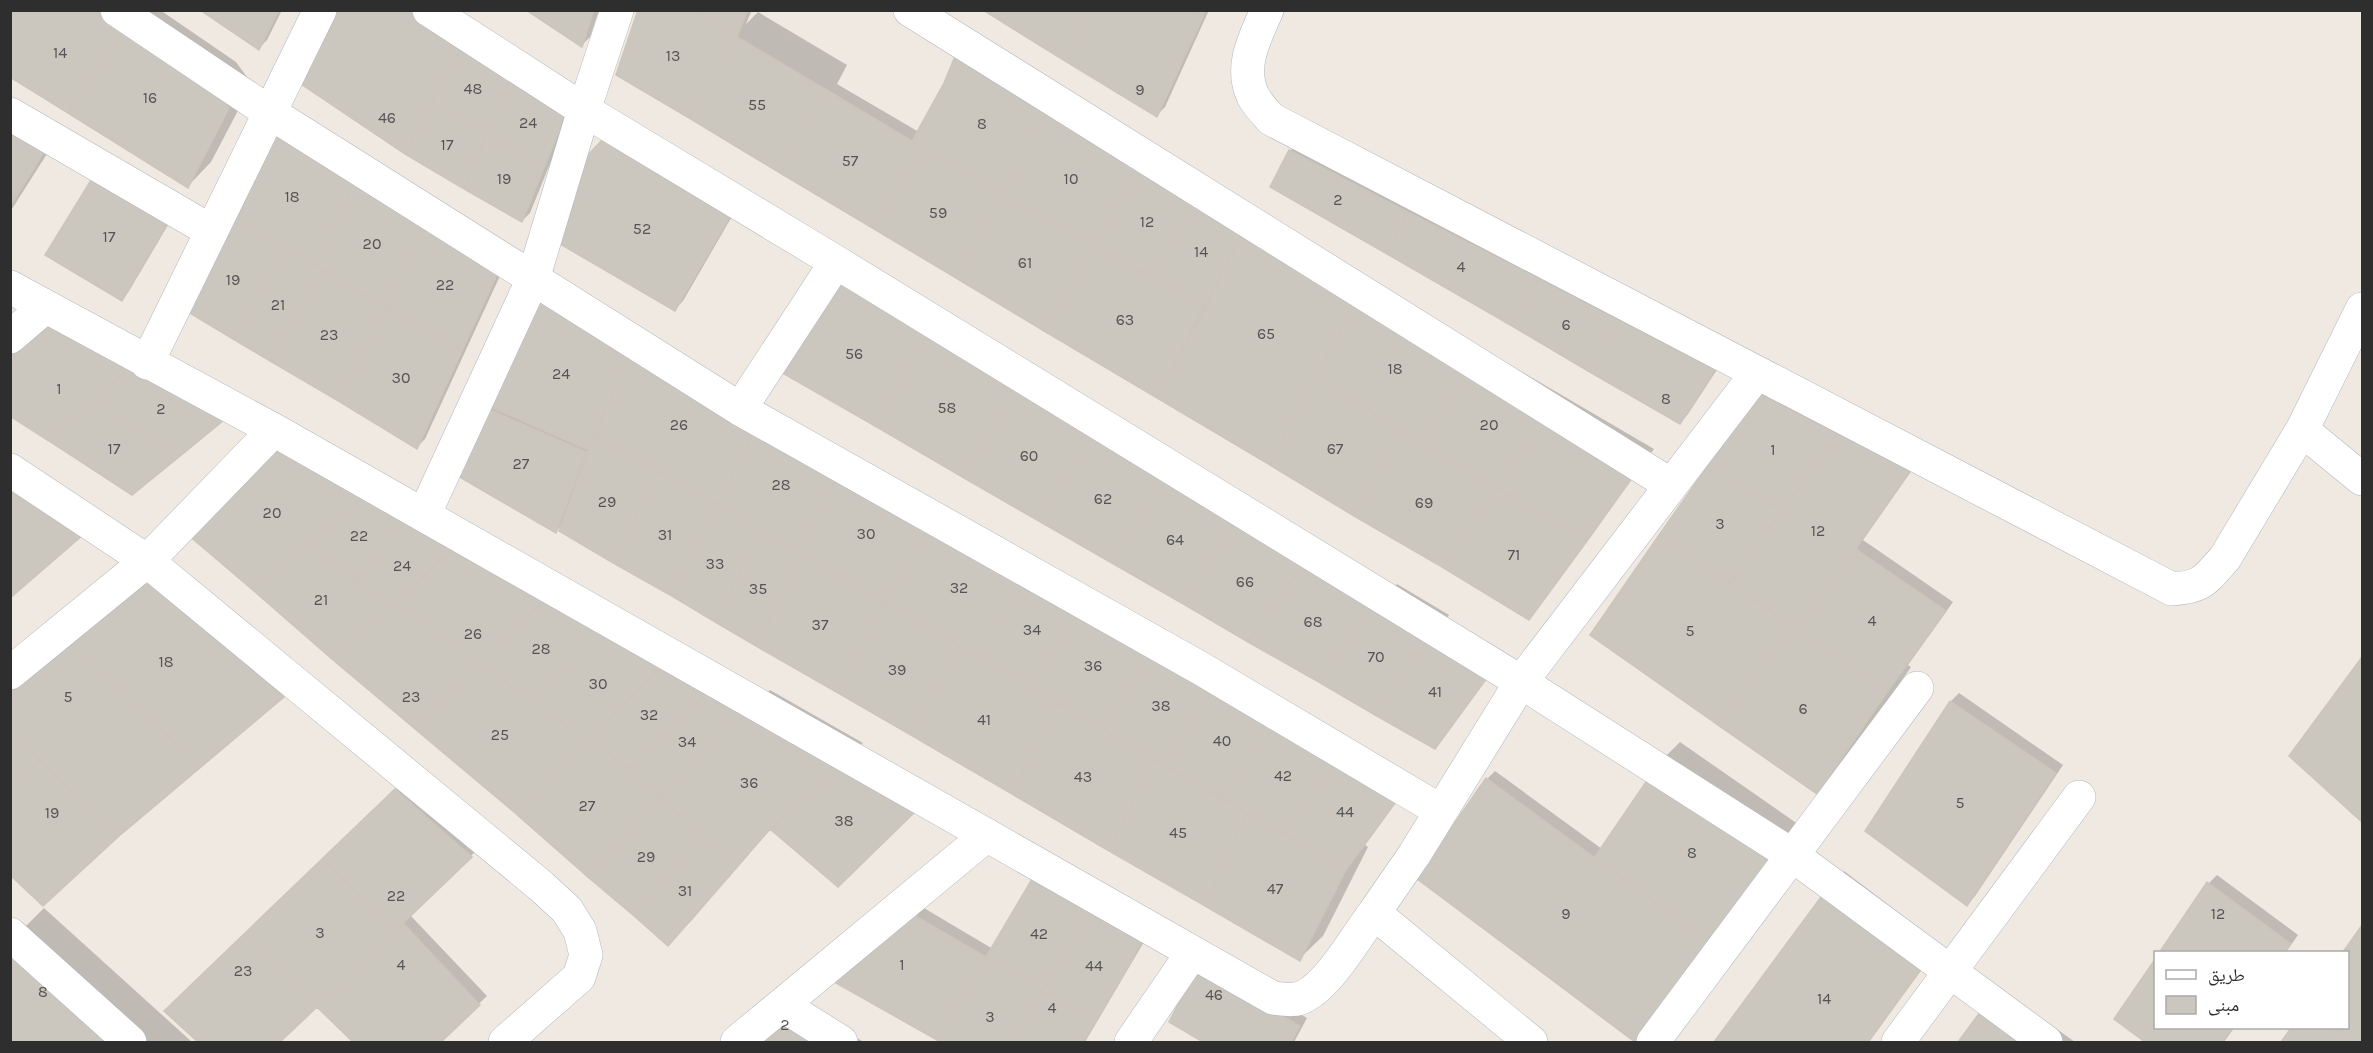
<svg xmlns="http://www.w3.org/2000/svg" width="2373" height="1053" font-family="Karla,'Noto Naskh Arabic',sans-serif">
<rect width="100%" height="100%" fill="#efe9e1"/>
<path fill="#0003" d="M143,10H160L236,62L252,84L211,162L188,186Z
M202,10H282L267,40L259,48Z
M529,10H599L590,37L582,45Z
M640,10H752L746,24L758,12L847,65L837,84L919,132L1207,188L1654,449L1536,610L1528,618Z
M986,10H1209L1165,107L1157,115Z
M575,102L530,213L522,221L406,153Z
M10,109L64,127L10,212Z
M270,128L510,254L425,439L417,447L185,309Z
M1306,134L1722,362L1688,414L1680,423L1290,151Z
M738,206L683,301L675,309L557,241Z
M178,208L129,291L121,299L47,254Z
M545,276L1413,779L1365,845L1368,847L1323,936L1299,959L563,524L556,531L458,474Z
M1769,386L1917,463L1863,540L1953,602L1908,665L1911,667L1840,768L1817,792L1592,635L1760,395Z
M293,426L755,705L770,690L863,743L771,828L691,921L668,944L183,528Z
M139,553L291,688L118,835Z
M1397,584L1449,615L1443,624L1501,658L1434,747L1389,592Z
M2362,659V820L2291,756Z
M1959,693L2063,765L1975,896L1967,904L1867,830L1951,701Z
M1680,742L1805,829L1734,930L1418,877L1487,779L1495,771L1602,849L1664,758Z
M404,782L479,848L410,915L487,996L439,1042H355L317,1005L278,1042H200L166,1011Z
M1844,871L1940,944L1869,1042H1716Z
M2217,875L2298,935L2286,952H2161L2209,883Z
M897,892L993,949L1151,930L1085,1042H943L818,971Z
M44,908L192,1042H10V917L23,929Z
M2362,928V1042H2282L2293,1028H2348V952H2345Z
M1207,959L1307,1018L1294,1042H1206L1171,1022Z
M2001,989L2075,1042H1960Z
M787,999L864,1042H744Z
M2116,1019L2156,1028H2234L2224,1042H2148Z"/>
<path fill="#cbc7bf" stroke="#cbc5ba" stroke-width="1.5" d="M10,10H103L126,26L68,113L10,77Z
M200,10H279L259,50Z
M330,10H420L465,41L405,154L295,80Z
M526,10H594L582,47Z
M638,10H694L734,35L689,118L616,75Z
M694,10H748L737,37Z
M983,10H1090L1065,61Z
M1090,10H1189L1203,17L1157,117L1065,61Z
M1189,10H1206L1203,17Z
M126,26L212,85L229,108L188,188L68,113Z
M734,35L825,89L780,173L689,118Z
M465,41L513,73L487,134L432,102Z
M958,49L1051,105L1002,195L912,141L944,83Z
M513,73L568,110L544,168L487,134Z
M825,89L922,147L874,229L780,173Z
M432,102L487,134L464,189L405,154Z
M1051,105L1141,161L1095,245L1002,195Z
M10,122L49,144L10,207Z
M269,127L356,178L317,266L228,214Z
M487,134L544,168L522,222L464,189Z
M606,136L731,215L675,311L555,241L587,156Z
M922,147L1002,195L956,278L874,229Z
M1289,150L1408,212L1387,254L1270,187Z
M1141,161L1199,196L1153,278L1095,245Z
M96,172L171,217L122,301L45,255Z
M356,178L428,219L386,307L317,266Z
M1002,195L1095,245L1044,331L956,278Z
M1199,196L1246,225L1206,307L1153,278Z
M1408,212L1538,278L1512,326L1387,254Z
M228,214L286,248L233,339L183,309Z
M428,219L503,262L462,351L386,307Z
M1246,225L1363,292L1324,360L1270,465L1157,398Z
M1095,245L1206,307L1157,398L1044,331Z
M286,248L323,270L270,361L233,339Z
M323,270L386,307L340,402L270,361Z
M833,278L928,334L875,426L779,371Z
M1538,278L1620,321L1588,371L1512,326Z
M536,283L636,341L588,450L486,405Z
M1363,292L1477,359L1420,441L1315,377Z
M46,306L138,360L49,441L10,416V337Z
M386,307L462,351L417,449L340,402Z
M1620,321L1715,370L1680,424L1588,371Z
M928,334L1018,387L964,478L875,426Z
M636,341L764,414L717,505L594,434Z
M1477,359L1559,406L1497,489L1420,441Z
M138,360L230,415L180,456L93,401Z
M1315,377L1401,430L1354,516L1270,465Z
M1018,387L1095,432L1037,520L964,478Z
M1759,394L1838,434L1781,511L1709,464Z
M93,401L180,456L132,495L49,441Z
M1559,406L1647,457L1587,541L1497,489Z
M484,407L586,452L556,533L456,475Z
M764,414L846,462L797,551L717,505Z
M1401,430L1497,488L1442,567L1354,516Z
M1095,432L1169,476L1110,562L1037,520Z
M594,434L658,471L613,563L559,531Z
M1838,434L1910,471L1799,630L1730,582Z
M276,442L363,495L311,546L304,541L254,591L180,528Z
M846,462L936,514L885,603L797,551Z
M1709,464L1781,511L1730,582L1659,535Z
M658,471L717,505L670,595L613,563Z
M10,475L92,527L10,598Z
M1169,476L1238,517L1185,605L1110,562Z
M1497,488L1587,541L1529,620L1442,567Z
M363,495L406,523L356,580L311,546Z
M717,505L760,530L715,622L670,595Z
M936,514L1033,571L979,658L885,603Z
M1238,517L1308,558L1248,642L1185,605Z
M406,523L451,551L390,607L356,580Z
M760,530L802,554L756,646L715,622Z
M1659,535L1791,625L1718,725L1590,635Z
M304,541L390,607L332,659L254,591Z
M1856,549L1946,611L1888,691L1799,630Z
M451,551L543,601L479,663L394,603Z
M802,554L885,603L838,693L756,646Z
M1308,558L1379,599L1317,681L1248,642Z
M130,560L284,697L201,767L51,625Z
M1033,571L1085,601L1029,686L979,658Z
M1379,599L1434,632L1375,715L1317,681Z
M543,601L604,633L532,701L479,663Z
M1085,601L1157,643L1104,730L1029,686Z
M394,603L479,663L414,728L332,659Z
M885,603L958,645L909,734L838,693Z
M51,625L201,767L119,836L10,733V659Z
M1791,625L1888,691L1817,794L1718,725Z
M1434,632L1495,667L1435,749L1375,715Z
M604,633L663,665L587,740L532,701Z
M1157,643L1221,680L1163,764L1104,730Z
M958,645L1058,703L1012,794L909,734Z
M2362,657V822L2289,756Z
M479,663L587,740L514,812L414,728Z
M663,665L708,692L628,769L590,737Z
M1221,680L1283,716L1222,798L1163,764Z
M708,692L746,712L660,797L628,769Z
M1950,701L2056,773L1967,906L1865,831Z
M1058,703L1153,759L1109,851L1012,794Z
M746,712L841,767L770,829L738,866L660,797Z
M1283,716L1344,751L1284,834L1222,798Z
M10,733L40,760L10,788Z
M590,737L660,797L589,878L514,812Z
M1344,751L1406,788L1346,870L1284,834Z
M1663,757L1790,846L1718,948L1594,858Z
M1153,759L1247,813L1205,906L1109,851Z
M40,760L119,836L43,906L10,875V788Z
M841,767L917,810L838,887L770,829Z
M1486,778L1718,948L1651,1042H1635L1416,878Z
M395,789L472,857L396,930L322,859Z
M660,797L703,835L633,915L589,878Z
M1247,813L1346,870L1300,961L1205,906Z
M703,835L738,866L668,946L633,915Z
M322,859L396,930L317,1007L244,934Z
M1035,874L1092,908L1043,992L986,957Z
M1835,878L1933,953L1868,1042H1714Z
M2207,882L2291,944L2285,952H2165L2161,950Z
M888,900L986,957L937,1040L815,971Z
M1092,908L1144,939L1096,1022L1043,992Z
M403,923L480,1005L441,1042H353L317,1007Z
M2362,925V1042H2351L2332,1028H2348V952H2343Z
M244,934L317,1007L280,1042H198L164,1011Z
M10,939L132,1042H10Z
M986,957L1043,992L1013,1042H941L937,1040Z
M2156,958V1028H2233L2222,1042H2145L2114,1019Z
M1197,966L1300,1026L1291,1042H1203L1169,1022Z
M1043,992L1096,1022L1083,1042H1013Z
M1992,996L2056,1042H1958Z
M778,1006L842,1042H742Z
M2291,1028H2332L2351,1042H2281Z"/>
<g fill="none" stroke-linecap="round" stroke-linejoin="round">
<defs>
<path id="minor" d="M117,10L269,112L740,409L1200,668L1441,811
M429,10L584,110L836,262L1521,682L1792,855L2046,1042
M910,10L1671,485
M1267,10C1255,38 1239,66 1253,96C1257,104 1265,112 1271,119L2172,589C2203,587 2205,580 2225,558L2302,430L2362,309
M10,114L211,231
M10,287L274,430L1273,998C1283,999 1295,1002 1305,996C1330,983 1356,937 1374,913
M10,337L45,307
M147,363L320,10
M740,409L836,262
M2302,430L2362,479
M10,470L147,561L541,886L567,910L580,931L586,955L579,977L505,1042
M424,515L533,279L584,110L617,10
M10,673L147,561L274,430
M10,934L130,1042
M782,1005L841,1042
M737,1042L987,835
M1131,1042L1192,953
M1531,1042L1374,913L1414,855L1521,682L1757,373
M1653,1042L1917,688
M1898,1042L2079,797"/>
</defs>
<use href="#minor" stroke="#b4b7c1" stroke-width="34"/>
<use href="#minor" stroke="#fff" stroke-width="33"/>
</g>
<g text-anchor="middle" stroke-width="4.5" stroke-linejoin="round" paint-order="stroke">
<g font-size="16" fill="#555452">
<text x="60" y="58">14</text>
<text x="673" y="61">13</text>
<text x="473" y="94">48</text>
<text x="1140" y="95">9</text>
<text x="150" y="103">16</text>
<text x="757" y="110">55</text>
<text x="387" y="123">46</text>
<text x="528" y="128">24</text>
<text x="982" y="129">8</text>
<text x="447" y="150">17</text>
<text x="850" y="166">57</text>
<text x="504" y="184">19</text>
<text x="1071" y="184">10</text>
<text x="292" y="202">18</text>
<text x="1338" y="205">2</text>
<text x="938" y="218">59</text>
<text x="1147" y="227">12</text>
<text x="642" y="234">52</text>
<text x="109" y="242">17</text>
<text x="372" y="249">20</text>
<text x="1201" y="257">14</text>
<text x="1025" y="268">61</text>
<text x="1461" y="272">4</text>
<text x="233" y="285">19</text>
<text x="445" y="290">22</text>
<text x="278" y="310">21</text>
<text x="1125" y="325">63</text>
<text x="1566" y="330">6</text>
<text x="1266" y="339">65</text>
<text x="329" y="340">23</text>
<text x="854" y="359">56</text>
<text x="1395" y="374">18</text>
<text x="561" y="379">24</text>
<text x="401" y="383">30</text>
<text x="59" y="394">1</text>
<text x="1666" y="404">8</text>
<text x="947" y="413">58</text>
<text x="161" y="414">2</text>
<text x="679" y="430">26</text>
<text x="1489" y="430">20</text>
<text x="114" y="454">17</text>
<text x="1335" y="454">67</text>
<text x="1773" y="455">1</text>
<text x="1029" y="461">60</text>
<text x="521" y="469">27</text>
<text x="781" y="490">28</text>
<text x="1103" y="504">62</text>
<text x="607" y="507">29</text>
<text x="1424" y="508">69</text>
<text x="272" y="518">20</text>
<text x="1720" y="529">3</text>
<text x="1818" y="536">12</text>
<text x="866" y="539">30</text>
<text x="665" y="540">31</text>
<text x="359" y="541">22</text>
<text x="1175" y="545">64</text>
<text x="1514" y="560">71</text>
<text x="715" y="569">33</text>
<text x="402" y="571">24</text>
<text x="1245" y="587">66</text>
<text x="959" y="593">32</text>
<text x="758" y="594">35</text>
<text x="321" y="605">21</text>
<text x="1872" y="626">4</text>
<text x="1313" y="627">68</text>
<text x="820" y="630">37</text>
<text x="1032" y="635">34</text>
<text x="1690" y="636">5</text>
<text x="473" y="639">26</text>
<text x="541" y="654">28</text>
<text x="1376" y="662">70</text>
<text x="166" y="667">18</text>
<text x="1093" y="671">36</text>
<text x="897" y="675">39</text>
<text x="598" y="689">30</text>
<text x="1435" y="697">41</text>
<text x="68" y="702">5</text>
<text x="411" y="702">23</text>
<text x="1161" y="711">38</text>
<text x="1803" y="714">6</text>
<text x="649" y="720">32</text>
<text x="984" y="725">41</text>
<text x="500" y="740">25</text>
<text x="1222" y="746">40</text>
<text x="687" y="747">34</text>
<text x="1283" y="781">42</text>
<text x="1083" y="782">43</text>
<text x="749" y="788">36</text>
<text x="1960" y="808">5</text>
<text x="587" y="811">27</text>
<text x="1345" y="817">44</text>
<text x="52" y="818">19</text>
<text x="844" y="826">38</text>
<text x="1178" y="838">45</text>
<text x="1692" y="858">8</text>
<text x="646" y="862">29</text>
<text x="1275" y="894">47</text>
<text x="685" y="896">31</text>
<text x="396" y="901">22</text>
<text x="1566" y="919">9</text>
<text x="2218" y="919">12</text>
<text x="320" y="938">3</text>
<text x="1039" y="939">42</text>
<text x="401" y="970">4</text>
<text x="902" y="970">1</text>
<text x="1094" y="971">44</text>
<text x="243" y="976">23</text>
<text x="43" y="997">8</text>
<text x="1214" y="1000">46</text>
<text x="1824" y="1004">14</text>
<text x="1052" y="1013">4</text>
<text x="990" y="1022">3</text>
<text x="785" y="1030">2</text>
</g>
</g>
<rect width="2373" height="1053" fill="none" stroke="#2e2e2e" stroke-width="24"/>
<rect x="2154" y="951" width="195" height="78" fill="#ffffff" stroke="#ababab" stroke-width="1.5"/>
<rect x="2166" y="970" width="30" height="9" fill="#ffffff" stroke="#ababab" stroke-width="1.5"/>
<text x="2208" y="981" font-size="18" fill="#2e2e2e">طريق</text>
<rect x="2166" y="996" width="30" height="18" fill="#cbc7bf" stroke="#ababab" stroke-width="1.5"/>
<text x="2208" y="1011" font-size="18" fill="#2e2e2e">مبنى</text>
</svg>
